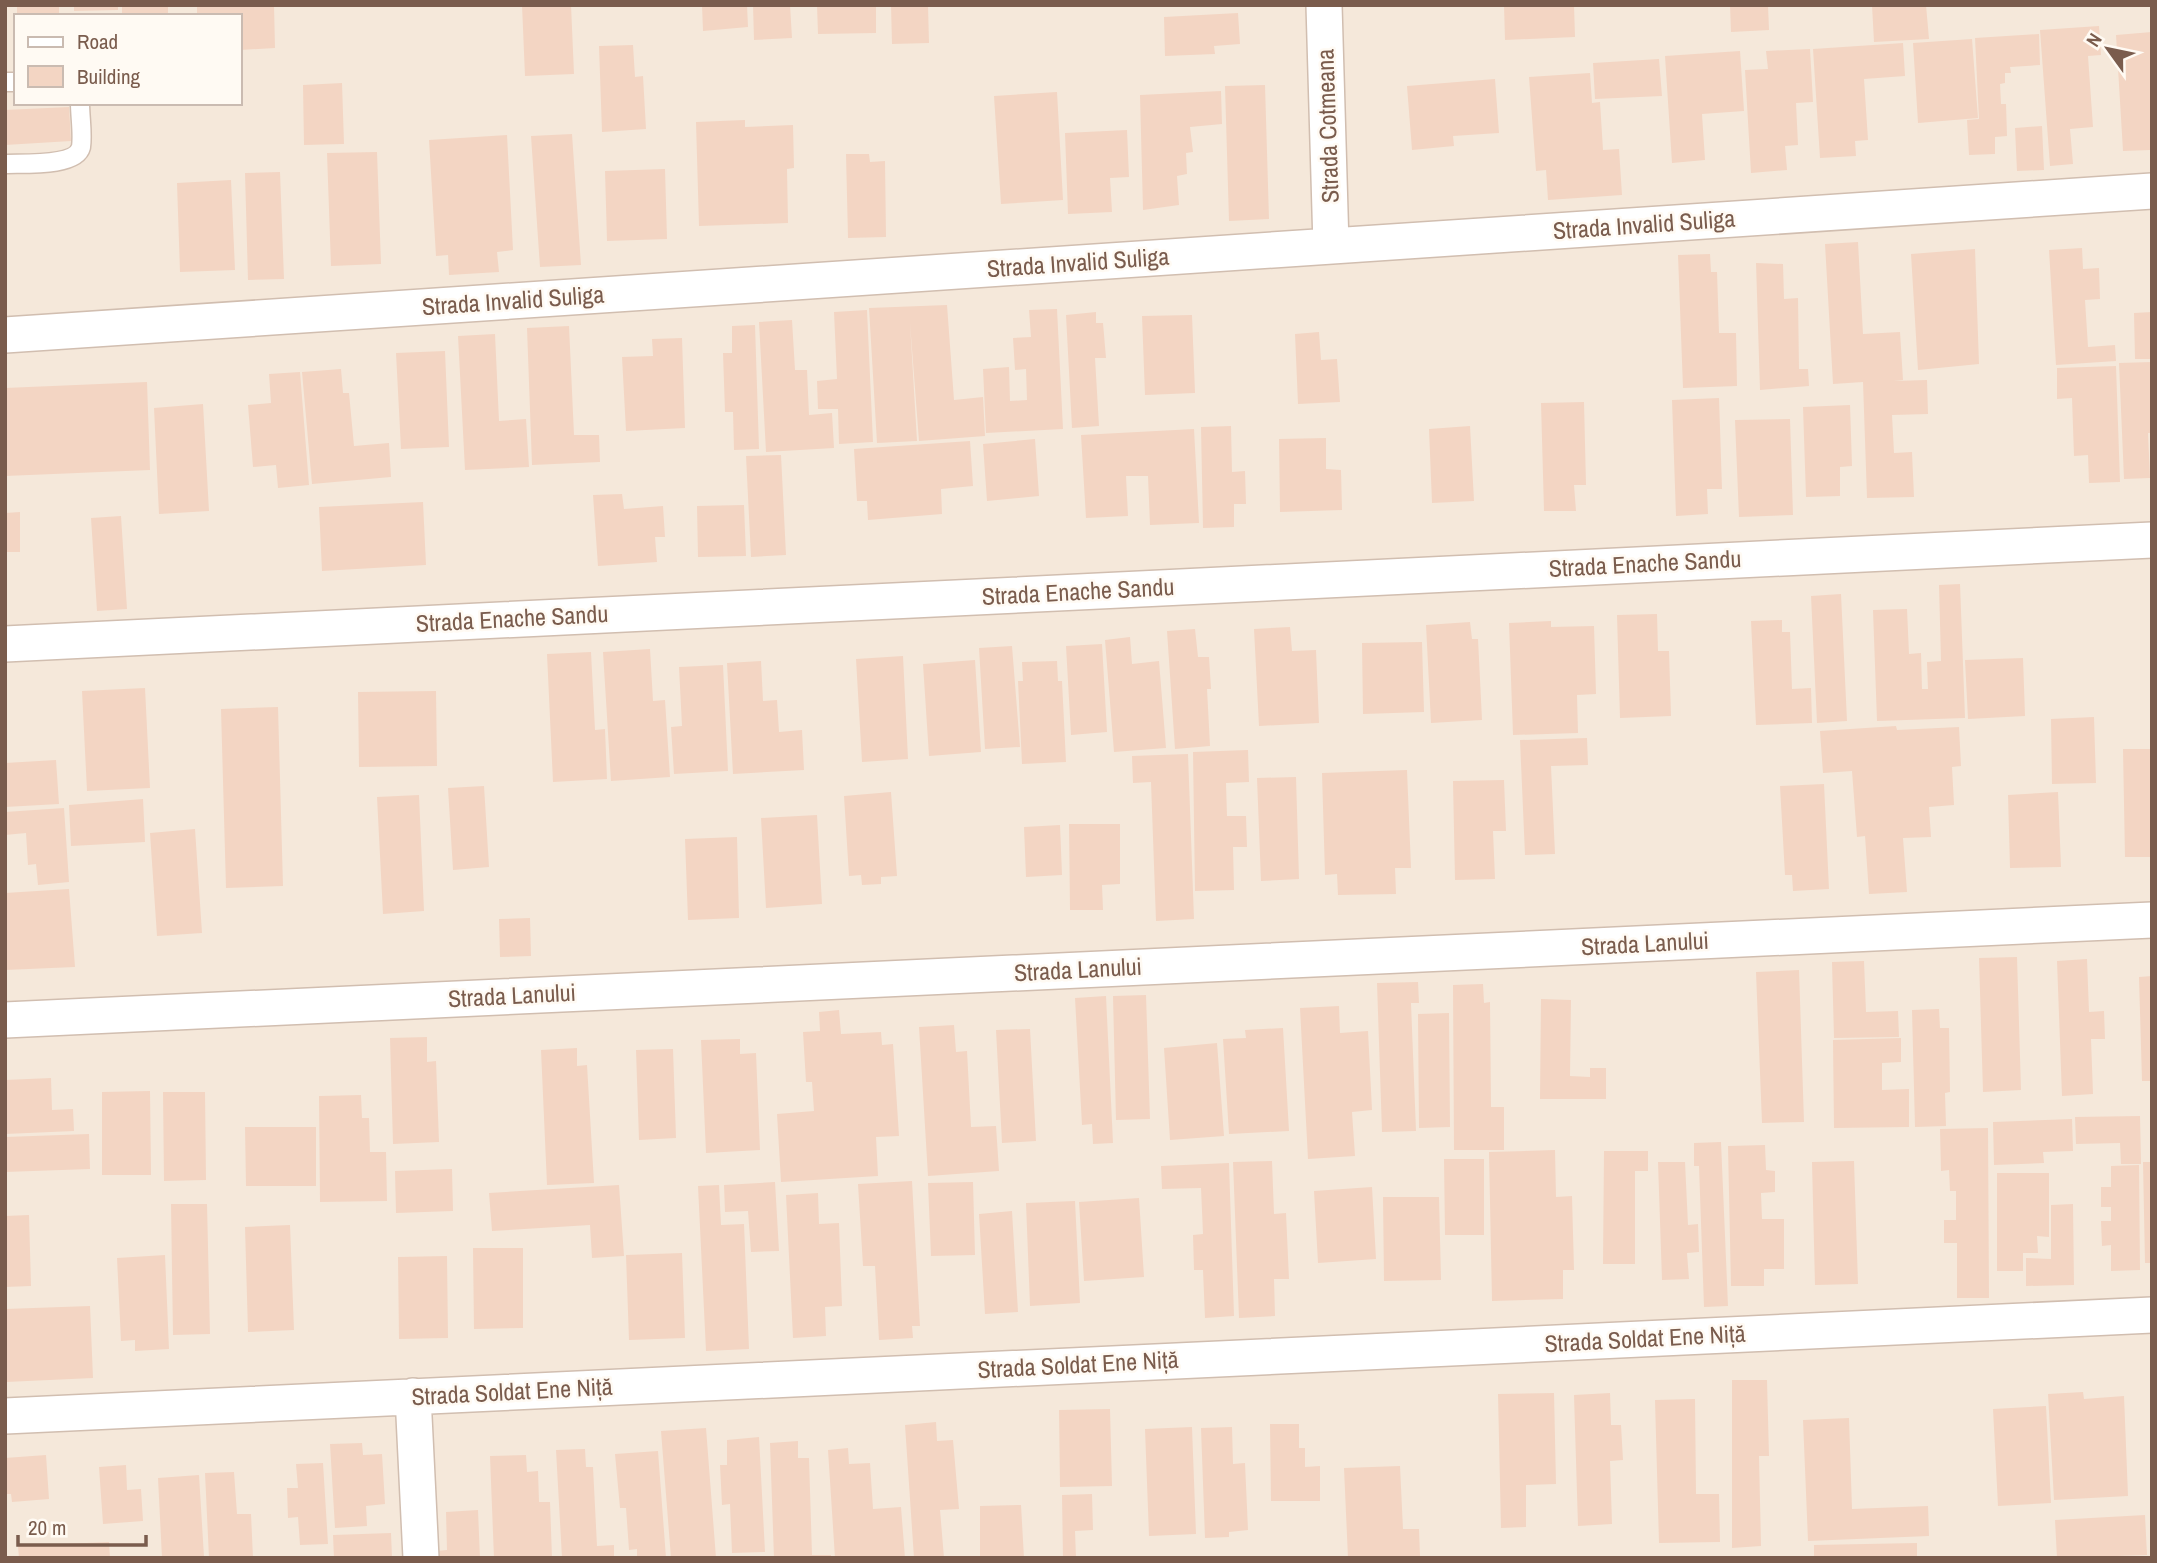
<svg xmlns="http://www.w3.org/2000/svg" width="2157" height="1563" font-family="'Archivo Narrow',sans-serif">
<rect width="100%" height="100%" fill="#fdf6ec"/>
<path fill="#f5e8da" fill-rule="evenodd" d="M5,5H2152V1558H5ZM16,16H240V103H16Z"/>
<path fill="#f3d5c3" d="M17,5H59V16H17Z
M74,5H118V10L74,11Z
M122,5H168V16H122Z
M197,5H274L275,48L240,50V16H203V13H197Z
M522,5H571L574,74L525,76Z
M702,5H747L748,27L703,31Z
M753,5H790L792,38L754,40Z
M817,5H876V33L818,34Z
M891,5H928L929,43L892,44Z
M1504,5H1574L1575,37L1505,40Z
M1730,5H1768L1769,30L1731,32Z
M1872,5H1926L1929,39L1874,42Z
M1238,13L1240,44L1214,46L1215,54L1165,56L1164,17Z
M2099,26L2101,55L2088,56L2093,127L2070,129L2073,164L2050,166L2040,30Z
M2152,32L2150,150L2123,151L2116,35Z
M2039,34L2040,65L2010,67L2011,73H2005V83L2000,84L2001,104H2006L2007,136L1995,137V154L1969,155L1967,120L1979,119L1975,38Z
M1972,39L1978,118L1918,123L1913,43Z
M1903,43L1905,76L1864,79L1868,140L1855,141L1856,156L1820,158L1813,49Z
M633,45L635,77L643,76L646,129L602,132L599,46Z
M1810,49L1813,102L1796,103L1798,145L1785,146L1787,170L1751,173L1745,70L1768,69L1766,51Z
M1740,51L1744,111L1702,114L1705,160L1672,163L1665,56Z
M1659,59L1662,96L1595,99L1593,63Z
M1590,73L1592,103L1600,102L1603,150L1619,149L1622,195L1548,200L1546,170L1536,171L1529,77Z
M1495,79L1499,133L1453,136L1454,146L1412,150L1407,86Z
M342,83L344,144L304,145L303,85Z
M1265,85L1269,219L1229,221L1225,86Z
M1221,91L1222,124L1190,127L1193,152L1186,153L1187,174L1177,176L1179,205L1143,210L1140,95Z
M1057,92L1063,200L1001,204L994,96Z
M69,107L71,141L5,145V110Z
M745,120V127L793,125L794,168L787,169L788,223L699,226L696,122Z
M2042,126L2044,170L2017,171L2015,128Z
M1127,130L1129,177L1110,178L1112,212L1068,214L1065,133Z
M572,134L581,265L540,267L531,136Z
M507,135L513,250L497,252L499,272L449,275L448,255L436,256L429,140Z
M377,152L381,264L331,266L327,153Z
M846,154H869L870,162L885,161L886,237L848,238Z
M665,169L667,239L607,241L605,171Z
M280,172L284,279L248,280L245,173Z
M231,180L235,270L180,272L177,183Z
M1858,242L1863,334L1900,332L1903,380L1894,381L1927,380L1928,414L1892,415L1894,453L1912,452L1914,497L1867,498L1863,382L1833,384L1825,244Z
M2082,248L2083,269L2099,268L2100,299L2085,300L2088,347L2115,345L2116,361L2056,365L2049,250Z
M1975,249L1979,364L1918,370L1911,254Z
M1710,254L1711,272H1717L1719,333H1736L1737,386L1683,388L1678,255Z
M1756,263L1783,264L1784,299L1798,298L1799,369H1808L1809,386L1760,390Z
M947,305L954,400L983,397L985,436L919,441L910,323L917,441L877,443L869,308Z
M1057,309L1063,429L986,433L983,369L1009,367L1010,401L1027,400L1026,369L1015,370L1013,338L1031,337L1029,310Z
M867,310L873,442L839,444L838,409H818L817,381L837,379L834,312Z
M1096,312V323H1103L1106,358H1095L1099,426L1072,428L1066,315Z
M2152,312V359H2135L2134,313Z
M1192,315L1195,393L1145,395L1142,316Z
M792,320L795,370H807L809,415L832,413L834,448L766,452L759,322Z
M755,325L759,449L734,450L733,412H725L723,353H732V326Z
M569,326L574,435H599L600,462L532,465L527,328Z
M1319,332L1321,360L1337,359L1340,402L1298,404L1295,334Z
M495,334L499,421L526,419L529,467L465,470L458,336Z
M682,338L685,428L626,431L622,357L653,356L652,339Z
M445,351L449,447L401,449L396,353Z
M2152,362V433H2148L2150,478L2124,479L2119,363Z
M2116,366L2120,482L2089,483L2088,455L2074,456L2072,398L2057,399V368Z
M341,369L343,393H349L354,446L389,443L391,477L312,484L302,372Z
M300,372L309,485L278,488L276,465L253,467L248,405L271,403L269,374Z
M147,382L150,470L5,476V388Z
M1719,398L1722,489H1707L1708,514L1676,516L1672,400Z
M1584,402L1586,485H1574L1576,511H1544L1541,403Z
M203,404L209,511L159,514L154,408Z
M1850,405L1852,466L1840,467V496L1806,497L1803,407Z
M1790,419L1793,515L1739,517L1735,420Z
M1231,426L1232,472L1245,471L1246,504H1234V527L1203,528L1201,427Z
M1470,426L1474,501L1432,503L1429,429Z
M1194,429L1199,523L1150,525L1148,476H1126L1128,516L1086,518L1081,435Z
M1326,438V469L1341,470L1342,510L1280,512L1279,439Z
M1035,439L1039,496L987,501L983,444Z
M970,441L973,486L941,489L942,514L868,520L867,501H857L854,449Z
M781,455L786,555L751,557L746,456Z
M622,494L624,509L663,506L665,537H655L657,562L598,566L593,495Z
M423,502L426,565L322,571L319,507Z
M744,505L746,556L698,557L697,506Z
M20,512V552H5V513Z
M121,516L127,609L97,611L91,518Z
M1960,584L1965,718L1877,721L1873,610L1907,609L1909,654L1921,653L1922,689H1928L1927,662L1941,661L1939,585Z
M1841,594L1847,721L1817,723L1811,596Z
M1657,614L1658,651H1669L1671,716L1620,718L1617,615Z
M1782,620V632H1790L1792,689L1811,688L1812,723L1756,725L1751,621Z
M1551,621V627L1594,626L1596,694L1577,695L1578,733L1513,735L1509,623Z
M1470,622L1472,639H1478L1482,720L1431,723L1426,625Z
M1290,627L1292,651L1316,650L1319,723L1259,726L1254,629Z
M1195,629L1198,657H1209L1211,689H1207L1210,746L1175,749L1167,631Z
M1130,637L1132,664L1159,661L1166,748L1114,752L1105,640Z
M1422,642L1424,712L1363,714L1362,643Z
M1102,644L1107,732L1071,735L1066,646Z
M1012,646L1020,747L985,749L979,648Z
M650,649L653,701L665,700L670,777L611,781L603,652Z
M591,652L595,730L605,729L607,779L553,782L547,654Z
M903,656L908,759L862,762L856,659Z
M2023,658L2025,716L1968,719L1965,660Z
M975,660L981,752L929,756L923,664Z
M761,661L763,701L777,700L779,732L802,730L804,770L733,774L727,663Z
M1057,661L1058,681H1062L1066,762L1022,764L1018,681H1023L1022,662Z
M723,665L728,771L674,774L671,727L682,726L679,667Z
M145,688L150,788L87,791L82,691Z
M436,691L437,766L359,767L358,692Z
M278,707L283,886L226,888L221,709Z
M2094,717L2096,783L2052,784L2051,719Z
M1896,726L1897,730L1959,727L1961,766L1952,767L1954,805L1929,807L1931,837L1903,838L1907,892L1869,894L1865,836L1857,837L1852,771L1823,773L1820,731Z
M1587,738L1588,765L1551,766L1555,854L1525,855L1520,740Z
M2123,749H2152V857H2125Z
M1248,750L1249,782L1226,783L1227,816H1246L1247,847H1233L1234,890L1195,891L1193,752Z
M1188,754L1194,919L1156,921L1151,782L1133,783L1132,756Z
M56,760L59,804L5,807V763Z
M1407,770L1411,868H1395L1396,894L1338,895L1337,874L1325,875L1322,773Z
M1296,777L1299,879L1261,881L1257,778Z
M1504,780L1506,831H1493L1495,879L1455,880L1453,781Z
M1824,784L1829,889L1793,891L1792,875H1785L1780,786Z
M484,786L489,867L453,870L448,788Z
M891,792L897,876L881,877V884L862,885L861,875L849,876L844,796Z
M2058,792L2061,867L2010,868L2008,795Z
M419,795L424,911L383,914L377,797Z
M143,799L145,842L71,846L69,805Z
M64,808L69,882L38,885L36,864L28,865L26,833L5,835V812Z
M817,815L822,904L766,908L761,818Z
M1069,824H1120V884L1102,885L1103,910H1070Z
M1060,825L1062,875L1026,877L1024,827Z
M195,829L202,933L157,936L150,833Z
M737,837L739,918L688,920L685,839Z
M69,889L75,967L5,970V893Z
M530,918L531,956L500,957L499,919Z
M2017,957L2021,1090L1983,1092L1979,958Z
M2087,959L2089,1012L2104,1011L2105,1039H2091L2093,1094L2062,1096L2057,961Z
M1864,961L1866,1012L1898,1011L1899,1037L1834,1038L1832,962Z
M1799,970L1804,1122L1762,1123L1756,972Z
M2152,976V1081H2142L2139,977Z
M1418,982L1419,1003H1411L1416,1131L1382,1132L1377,983Z
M1483,984L1484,1003L1490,1002L1491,1107H1504V1150H1454L1453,985Z
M1146,995L1150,1119L1116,1120L1113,996Z
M1106,996L1113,1143L1093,1144L1092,1124L1082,1125L1075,998Z
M1541,999L1571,1000L1570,1076L1590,1077V1068H1606V1099H1540Z
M1339,1006L1340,1033L1368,1031L1372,1110L1352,1112L1355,1156L1308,1159L1300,1008Z
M1939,1009L1940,1028H1949L1950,1092L1945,1093L1946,1126L1915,1127L1912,1010Z
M839,1010L841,1034L881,1032L882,1045L893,1044L899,1136L876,1137L878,1176L781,1182L777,1114L814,1111L812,1082H806L803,1032L820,1031L819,1012Z
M1449,1013L1450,1127L1419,1128L1418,1014Z
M954,1025L956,1052L967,1051L971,1127L996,1126L999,1171L928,1176L919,1027Z
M1283,1028L1289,1131L1229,1134L1223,1039L1246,1038L1245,1030Z
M1030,1029L1036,1141L1002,1143L996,1030Z
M427,1037V1062L436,1061L439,1142L393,1144L390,1038Z
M1901,1038V1062L1882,1063V1090L1909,1089V1127L1834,1128L1833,1040Z
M740,1039V1054L756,1053L760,1150L706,1153L701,1040Z
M1217,1043L1224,1136L1170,1140L1164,1048Z
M577,1048V1066L587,1065L594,1183L547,1185L541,1050Z
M673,1049L676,1138L639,1140L636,1050Z
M51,1078L52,1110L73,1109L74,1131L5,1134V1080Z
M150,1091L151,1175H102V1092Z
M163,1092H205L206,1180L164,1181Z
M361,1095L362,1118H369L370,1152H386L387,1201L320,1202L319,1096Z
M2140,1116L2141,1164H2121L2120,1143L2076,1144L2075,1117Z
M2072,1119L2073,1151L2043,1152L2044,1163L1994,1165L1993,1122Z
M245,1127H316V1186H246Z
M1988,1128L1989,1298H1957V1243H1944V1220H1956V1191H1950L1949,1170L1941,1171L1940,1129Z
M89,1134L90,1169L5,1172V1137Z
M1721,1142L1728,1306L1704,1307L1699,1166H1694V1143Z
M1765,1145L1766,1170L1775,1171V1192L1761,1193L1762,1219H1784V1269H1764V1286H1731L1728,1146Z
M1555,1150L1556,1197L1572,1196L1574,1270H1563V1299L1492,1301L1489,1152Z
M1604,1151H1648V1171H1635V1264H1603Z
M1444,1159H1484V1235H1445Z
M1272,1161L1274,1214L1286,1213L1289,1279H1274L1275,1316L1239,1318L1233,1162Z
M1854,1161L1858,1284L1815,1285L1812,1162Z
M1658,1162H1685L1688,1225L1698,1224L1699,1252L1687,1253L1689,1279L1662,1280Z
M2143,1162H2152V1263H2145Z
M1229,1163L1234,1316L1205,1318L1203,1270H1194L1193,1235L1203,1234L1201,1188L1162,1189L1161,1166Z
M2139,1165L2140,1270L2111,1271V1245L2102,1246L2101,1221H2111V1207H2101V1187H2111V1166Z
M452,1169L453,1211L396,1213L395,1171Z
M1997,1173H2049V1237L2037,1236L2038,1253H2023V1271H1997Z
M912,1181L920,1326H912L913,1338L879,1340L875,1266H863L858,1184Z
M775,1182L779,1251L751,1252L748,1211L725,1212L724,1185Z
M973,1182L975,1255L931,1256L928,1183Z
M619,1185L624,1256L592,1258L590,1225L492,1231L489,1193Z
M719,1185L721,1225L744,1224L749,1349L706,1351L698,1186Z
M1372,1187L1376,1259L1318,1263L1314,1191Z
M818,1193L819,1224L839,1223L842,1306L825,1307L826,1336L793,1338L786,1195Z
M1383,1197H1439L1441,1280L1384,1281Z
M1139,1198L1144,1277L1084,1281L1079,1202Z
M1075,1201L1080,1303L1030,1306L1026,1203Z
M171,1204H207L210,1334L173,1335Z
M2073,1204L2074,1285L2026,1286V1258L2051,1259V1205Z
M1012,1211L1018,1312L985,1314L979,1214Z
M29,1215L31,1286L5,1287V1216Z
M290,1225L294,1330L248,1332L245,1227Z
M473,1248H523V1328L474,1329Z
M682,1253L685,1338L629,1340L626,1255Z
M165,1255L169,1349L135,1351V1340L121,1341L117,1258Z
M447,1256L448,1338L399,1339L398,1257Z
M90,1306L93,1378L6,1382L5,1309Z
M1732,1380H1767L1769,1456H1759L1761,1546L1732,1548Z
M2083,1392L2084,1399L2124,1396L2128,1496L2054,1500L2048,1394Z
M1554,1393L1556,1484L1526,1485V1527L1501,1528L1498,1394Z
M1610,1393L1611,1425H1621L1623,1460L1610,1461L1612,1524L1578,1526L1574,1395Z
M1695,1399L1696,1494H1719L1720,1542L1659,1543L1655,1400Z
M2046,1406L2051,1503L1998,1506L1993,1409Z
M1110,1409L1112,1486L1060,1487L1059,1410Z
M1849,1418L1852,1509L1928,1506L1929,1536L1808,1541L1803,1420Z
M936,1422L937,1441L953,1440L959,1509L940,1510L944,1558H914L905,1425Z
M1270,1424H1299V1448H1305V1467L1320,1466V1501H1271Z
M1192,1427L1196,1534L1149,1536L1145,1429Z
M1232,1427L1233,1464L1245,1463L1248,1530L1229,1532V1537L1205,1538L1201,1428Z
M706,1428L716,1558H671L661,1431Z
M759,1437L765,1552L732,1553L730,1504L722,1505L720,1465H727V1440Z
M798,1441V1458H809L812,1555H831V1558H774L770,1443Z
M362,1443L363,1455L382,1454L385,1504L366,1506L367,1526L335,1528L330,1444Z
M848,1448L849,1464L870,1463L873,1509L901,1507L905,1558H835L828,1450Z
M585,1449L586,1467H593L597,1546L614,1545V1558H562L556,1450Z
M658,1451L666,1558H637V1549L629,1550L626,1508H620L615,1454Z
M46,1455L49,1499L12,1502L11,1494H5V1458Z
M526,1455L527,1472L538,1471L539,1502H550L552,1558H494L490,1456Z
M323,1463L328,1544L300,1545L298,1517L288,1518L287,1488H298L296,1464Z
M126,1465L127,1490L141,1489L143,1521L103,1524L99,1467Z
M1400,1466L1403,1529H1419L1420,1556L1348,1558L1344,1468Z
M234,1472L237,1514H251L253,1558H209L205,1473Z
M199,1475L204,1557L162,1558L158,1478Z
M1092,1494L1093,1530L1075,1531L1076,1558H1063L1062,1495Z
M1021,1505L1024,1558H980V1506Z
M478,1510L480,1558H436V1551L447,1550L446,1512Z
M2145,1515L2147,1555L2057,1558L2055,1520Z
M391,1533L392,1558H334L333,1535Z
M109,1542L110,1558H19L18,1546Z
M1917,1543V1558H1814V1545Z"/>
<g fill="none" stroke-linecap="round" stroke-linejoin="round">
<defs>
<path id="service" d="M5,82H16
M5,164C22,163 76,167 81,147C83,134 80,117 80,103"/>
<path id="minor" d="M1324,5L1331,246
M5,335L2152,191
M5,644L2152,540
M5,1020L2152,920
M413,1396L421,1558
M5,1416L2152,1315"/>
</defs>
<use href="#service" stroke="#d1beb0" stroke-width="21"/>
<use href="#minor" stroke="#d1beb0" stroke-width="38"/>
<use href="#service" stroke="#fff" stroke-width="18"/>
<use href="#minor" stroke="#fff" stroke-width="35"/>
</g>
<g text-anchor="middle" stroke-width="5" stroke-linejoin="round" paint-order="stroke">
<g font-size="24" fill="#7a5c4d" stroke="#fffaf3">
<text transform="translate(1328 126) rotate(-92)" y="8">Strada Cotmeana</text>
<text transform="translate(1644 225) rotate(-4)" y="8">Strada Invalid Suliga</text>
<text transform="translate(1078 263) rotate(-4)" y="8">Strada Invalid Suliga</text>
<text transform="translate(513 301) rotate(-4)" y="8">Strada Invalid Suliga</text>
<text transform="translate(1645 564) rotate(-3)" y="8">Strada Enache Sandu</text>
<text transform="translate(1078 592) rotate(-3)" y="8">Strada Enache Sandu</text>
<text transform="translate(512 619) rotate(-3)" y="8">Strada Enache Sandu</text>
<text transform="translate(1645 944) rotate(-3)" y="8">Strada Lanului</text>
<text transform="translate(1078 970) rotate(-3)" y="8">Strada Lanului</text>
<text transform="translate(512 996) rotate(-3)" y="8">Strada Lanului</text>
<text transform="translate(1645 1339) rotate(-3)" y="8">Strada Soldat Ene Niță</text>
<text transform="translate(1078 1365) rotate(-3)" y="8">Strada Soldat Ene Niță</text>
<text transform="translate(512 1392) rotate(-3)" y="8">Strada Soldat Ene Niță</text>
</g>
</g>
<rect width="2157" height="1563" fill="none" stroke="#7a5c4d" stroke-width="14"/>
<rect x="14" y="14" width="228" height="91" fill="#fffaf3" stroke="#cabbb1" stroke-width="2"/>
<rect x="28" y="37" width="35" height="10" fill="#ffffff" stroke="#cabbb1" stroke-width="2"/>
<text x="77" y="49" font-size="21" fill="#7a5c4d">Road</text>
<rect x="28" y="66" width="35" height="21" fill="#f3d5c3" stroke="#cabbb1" stroke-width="2"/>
<text x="77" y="84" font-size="21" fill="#7a5c4d">Building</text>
<g transform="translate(2108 49) rotate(303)" stroke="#fffaf3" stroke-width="5" paint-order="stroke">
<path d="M0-5L12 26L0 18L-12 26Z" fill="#7a5c4d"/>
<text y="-10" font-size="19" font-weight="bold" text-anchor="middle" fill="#7a5c4d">N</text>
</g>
<path d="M18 1535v10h128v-10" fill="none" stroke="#7a5c4d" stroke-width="3.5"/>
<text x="28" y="1535" font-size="21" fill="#7a5c4d" stroke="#fffaf3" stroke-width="5" paint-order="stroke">20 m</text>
</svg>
